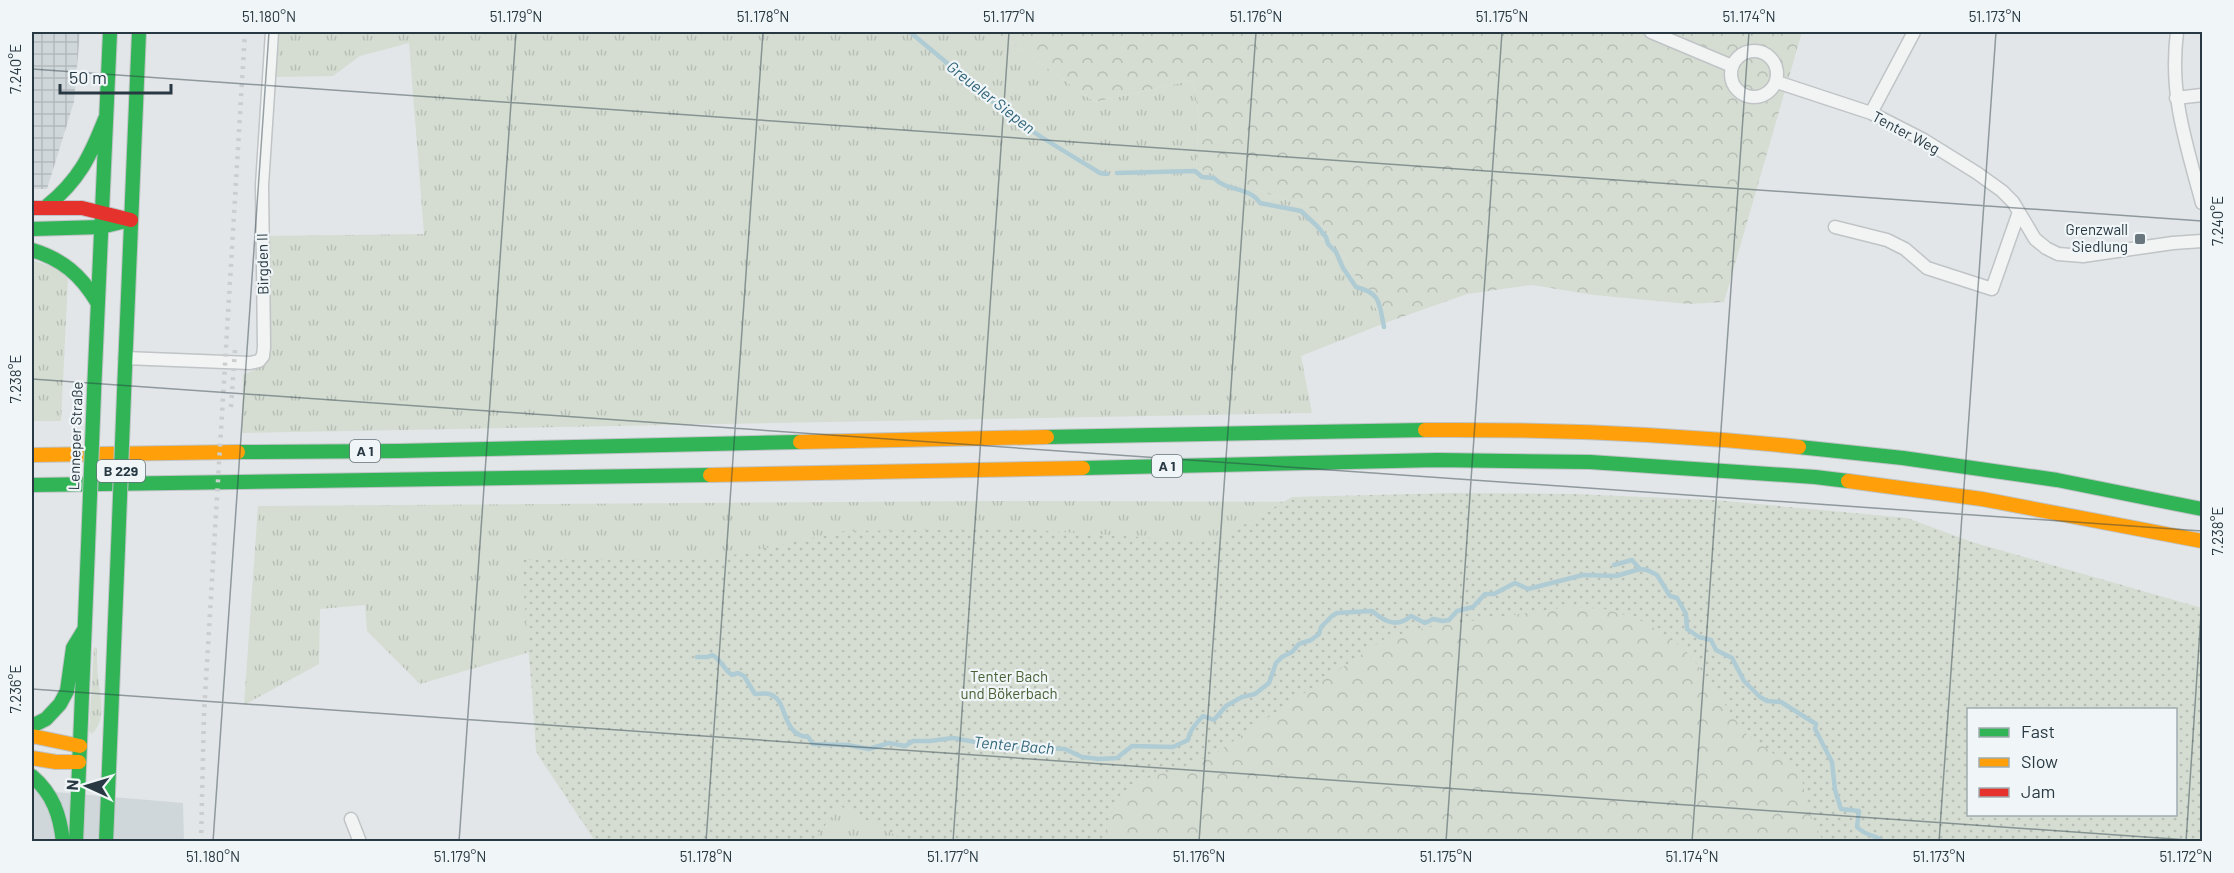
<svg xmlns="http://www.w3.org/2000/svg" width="2234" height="873" font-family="Barlow,sans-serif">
<defs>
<pattern id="industrial-grid" width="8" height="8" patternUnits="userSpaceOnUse" patternTransform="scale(1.5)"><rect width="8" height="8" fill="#d0d7db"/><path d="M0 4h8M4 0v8" fill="none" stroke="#b3b9bd"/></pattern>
<pattern id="grass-tufts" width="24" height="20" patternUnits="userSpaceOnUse" patternTransform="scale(1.5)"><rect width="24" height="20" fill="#d5ddd3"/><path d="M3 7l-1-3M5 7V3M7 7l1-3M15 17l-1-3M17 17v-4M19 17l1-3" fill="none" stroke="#b7beb6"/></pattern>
<pattern id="forest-crowns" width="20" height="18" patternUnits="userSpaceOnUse" patternTransform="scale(1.5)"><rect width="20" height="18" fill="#d5ddd3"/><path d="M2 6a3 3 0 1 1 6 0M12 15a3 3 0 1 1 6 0" fill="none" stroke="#b7beb6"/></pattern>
<pattern id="park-dots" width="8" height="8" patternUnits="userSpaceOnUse" patternTransform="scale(1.5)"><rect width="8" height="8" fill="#d5ddd3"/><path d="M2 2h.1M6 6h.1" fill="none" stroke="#b7beb6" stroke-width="1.8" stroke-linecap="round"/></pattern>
</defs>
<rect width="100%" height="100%" fill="#e2e6e8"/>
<path fill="#d0d7db" d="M32,790L183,803L184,841H32Z"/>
<path fill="url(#industrial-grid)" d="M32,32H80L74,102L47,189H32Z"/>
<path fill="url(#grass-tufts)" d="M278,32H996L1095,102L1193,80L1199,117L1196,168L1314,210L1385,323L1301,356L1312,413L242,433L243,375L266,365V236L424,234L409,43L360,56L333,76L275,77Z
M32,260L56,268L68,278L61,421H32Z
M1000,501L1328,502L949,841H595L536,752L530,652L420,684L367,631L365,605L320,609L319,664L244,705L258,506Z
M94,647L97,648C97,657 97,668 98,677C100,696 107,720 92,734L89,731Z"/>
<path fill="url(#forest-crowns)" d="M996,32H1802L1724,302L1689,304L1594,295L1532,285L1467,294L1385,323L1314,210L1196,168L1199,117L1193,80L1095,102Z
M1328,502L1968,710L1822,703L1978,841H949L1170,560Z"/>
<path fill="url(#park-dots)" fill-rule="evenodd" d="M1451,493L1574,494L1715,500L1907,518L1972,542L2202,608V841H1823L1808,810L1801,774L1744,732L1692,657L1669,637L1638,619L1604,609L1568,607L1429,627L1386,638L1214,754L1183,767L1135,782L1117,798L1106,831V841H906L840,806L813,841H596L537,752L521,560L714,559L844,531L1019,529L1214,542L1292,497ZM1968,710H2176V814H1968Z"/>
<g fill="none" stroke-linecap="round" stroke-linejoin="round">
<path stroke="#afcbd4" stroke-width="4.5" d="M910,32L997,105C1006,109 1014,119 1023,125C1048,142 1074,157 1100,173L1107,174
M1117,173L1195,171L1202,177L1214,178C1227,192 1249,186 1260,203L1301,211L1317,226L1326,237L1328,244L1336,252L1343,268L1356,287C1381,293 1379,303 1384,327
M1614,565L1632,560L1640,569
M697,657H708L712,655C721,659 724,670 732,675L738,673L744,676L755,694C760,694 765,693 769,694C789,699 780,735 808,737L813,744L848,745L869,749L889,743L905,746L913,741H930L953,738L998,746L1065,749L1082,757L1099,759L1117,758L1132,746L1173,747L1188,740C1189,731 1197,722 1203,716L1214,720L1226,706L1242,697L1255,694L1269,683L1276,663L1282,657L1292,652L1299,644L1311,640L1319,634L1321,627L1332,616L1337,613L1372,611C1385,622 1397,628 1411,616L1425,623L1433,619L1443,621L1449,620L1457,611L1473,607L1485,594H1494L1515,583L1528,589L1583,575L1616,576L1640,569L1647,570L1657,575L1670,596L1677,598L1686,614L1687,629L1699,637L1711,640L1716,650L1732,658L1744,681L1760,697L1767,701L1781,702L1816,724L1815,729L1832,762L1835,790L1841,809L1859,811L1857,827C1868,838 1877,834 1883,842"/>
<defs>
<path id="street" d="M1651,32L1732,66
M2177,32C2169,95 2186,143 2202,203
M1731 74a23 23 0 1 1 46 0a23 23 0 1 1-46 0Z
M1777,82L1871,113L1924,140L1977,173L2002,191L2013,202L2035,239L2046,248L2058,254L2083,256L2173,243L2202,241
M2176,98L2202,95
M1871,113L1914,32
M1835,227L1887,240L1905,249L1927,268L1992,289L2019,212
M125,358L250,363L259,361L263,356L264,347L262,185L272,32
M351,819L360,842"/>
<path id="fast" d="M47,206C79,180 90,157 105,119
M32,229L101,227L130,220
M32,250C62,259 81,275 97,302
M94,392L110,32
M124,393L139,32
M1047,437L1425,430
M1799,447L1903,458L2057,480L2202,509
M238,452L398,451L800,442
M1083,468L1437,460L1590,462L1815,477L1848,481
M32,485L710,475
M32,726L46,719L60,704L67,691L73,648L84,630
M32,776C53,794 60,815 63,842
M76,842L88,547
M106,842L118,548"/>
<path id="slow" d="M1425,430C1549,429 1675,434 1799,447
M800,442L1047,437
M32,455L238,452
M710,475L1083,468
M1848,481L1982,499L2202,541
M32,736L80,746
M32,758L56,762H79"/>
<path id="jam" d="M32,208H82L131,220"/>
</defs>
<use href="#street" stroke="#c0c4c6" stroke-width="15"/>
<use href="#fast" stroke="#bfc3c6" stroke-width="16"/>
<use href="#slow" stroke="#bfc3c6" stroke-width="16"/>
<use href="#jam" stroke="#bfc3c6" stroke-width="16"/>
<use href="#street" stroke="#f2f4f4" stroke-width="12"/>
<use href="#fast" stroke="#30b455" stroke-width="14"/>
<use href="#slow" stroke="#ff9f0a" stroke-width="14"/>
<use href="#jam" stroke="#e5322d" stroke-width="14"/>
<path stroke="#cbcecf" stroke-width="4.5" stroke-dasharray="3 6" stroke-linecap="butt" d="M231,407L235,350
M201,842L204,713L245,32"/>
<defs>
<path id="fast-bridge" d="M88,547L94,392
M118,548L124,393"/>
</defs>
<use href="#fast-bridge" stroke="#bfc3c6" stroke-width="16" stroke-linecap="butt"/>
<use href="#fast-bridge" stroke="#30b455" stroke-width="14"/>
</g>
<path fill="none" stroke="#283943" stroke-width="1.5" stroke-opacity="0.45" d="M32,69L2202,221M32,379L2202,531M32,689L2202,841M213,842L269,32M459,842L516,32M706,842L763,32M953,842L1009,32M1199,842L1256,32M1446,842L1502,32M1692,842L1749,32M1939,842L1996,32M2186,842L2202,599"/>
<rect fill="#69767d" stroke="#f0f5f7" stroke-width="2" x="2134" y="233" width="12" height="12" rx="3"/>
<g text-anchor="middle" stroke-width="4.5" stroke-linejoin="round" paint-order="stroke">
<g fill="#f0f5f7" stroke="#647179" stroke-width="1.5">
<rect x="350" y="440" width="30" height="22" rx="4.5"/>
<rect x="1152" y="455" width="30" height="22" rx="4.5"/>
<rect x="97" y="460" width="48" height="22" rx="4.5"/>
</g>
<g font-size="14" font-weight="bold" fill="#283943">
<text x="365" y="456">A 1</text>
<text x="1167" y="471">A 1</text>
<text x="121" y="476">B 229</text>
</g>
<g font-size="15" fill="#283943" stroke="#f0f5f7">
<text transform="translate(1906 133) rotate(28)" y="5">Tenter Weg</text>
<text transform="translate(263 264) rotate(-91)" y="5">Birgden II</text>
<text transform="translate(76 436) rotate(-88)" y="5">Lenneper Straße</text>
</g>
<g font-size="15" fill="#283943" stroke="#f0f5f7" text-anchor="end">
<text x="2128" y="235">Grenzwall<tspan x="2128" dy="17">Siedlung</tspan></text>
</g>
<g font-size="15" fill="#485f34" stroke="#f0f5f7">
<text x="1009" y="682">Tenter Bach<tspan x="1009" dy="17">und Bökerbach</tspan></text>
</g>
<g font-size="16" font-style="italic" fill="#2f6479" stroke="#f0f5f7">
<text transform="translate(991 97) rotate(38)" y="6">Greueler Siepen</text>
<text transform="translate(1014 745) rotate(5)" y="6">Tenter Bach</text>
</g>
</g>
<rect width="2234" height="873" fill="none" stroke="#f0f5f7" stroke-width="66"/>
<rect x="1967" y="708" width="210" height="108" fill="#f0f5f7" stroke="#a0aaaf" stroke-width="1.5"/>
<rect x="1979" y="728" width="30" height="9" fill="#30b455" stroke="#a0aaaf" stroke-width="1.5"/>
<text x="2021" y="738" font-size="18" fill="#283943">Fast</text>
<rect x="1979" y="758" width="30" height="9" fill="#ff9f0a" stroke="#a0aaaf" stroke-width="1.5"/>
<text x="2021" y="768" font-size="18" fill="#283943">Slow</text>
<rect x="1979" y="788" width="30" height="9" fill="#e5322d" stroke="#a0aaaf" stroke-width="1.5"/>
<text x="2021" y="798" font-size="18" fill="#283943">Jam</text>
<g transform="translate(87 786) rotate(274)" stroke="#f0f5f7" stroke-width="4.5" paint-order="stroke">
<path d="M0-4.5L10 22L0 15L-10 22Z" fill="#283943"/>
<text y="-9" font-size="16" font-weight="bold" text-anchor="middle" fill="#283943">N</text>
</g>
<path d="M60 84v9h111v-9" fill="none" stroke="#283943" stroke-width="3"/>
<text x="69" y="84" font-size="18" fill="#283943" stroke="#f0f5f7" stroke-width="4.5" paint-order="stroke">50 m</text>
<rect x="33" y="33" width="2168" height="807" fill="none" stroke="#283943" stroke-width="2"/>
<g font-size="15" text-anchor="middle" fill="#283943">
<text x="269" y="22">51.180°N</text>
<text x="516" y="22">51.179°N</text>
<text x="763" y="22">51.178°N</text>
<text x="1009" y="22">51.177°N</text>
<text x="1256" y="22">51.176°N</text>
<text x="1502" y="22">51.175°N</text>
<text x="1749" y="22">51.174°N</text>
<text x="1995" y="22">51.173°N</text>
<text transform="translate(16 69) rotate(-90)" y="5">7.240°E</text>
<text transform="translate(2218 221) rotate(-90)" y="5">7.240°E</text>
<text transform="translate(16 379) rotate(-90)" y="5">7.238°E</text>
<text transform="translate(2218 531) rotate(-90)" y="5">7.238°E</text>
<text transform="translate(16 689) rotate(-90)" y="5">7.236°E</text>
<text x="213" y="862">51.180°N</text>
<text x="460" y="862">51.179°N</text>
<text x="706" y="862">51.178°N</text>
<text x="953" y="862">51.177°N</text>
<text x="1199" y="862">51.176°N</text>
<text x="1446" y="862">51.175°N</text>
<text x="1692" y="862">51.174°N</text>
<text x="1939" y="862">51.173°N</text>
<text x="2186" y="862">51.172°N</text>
</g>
</svg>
